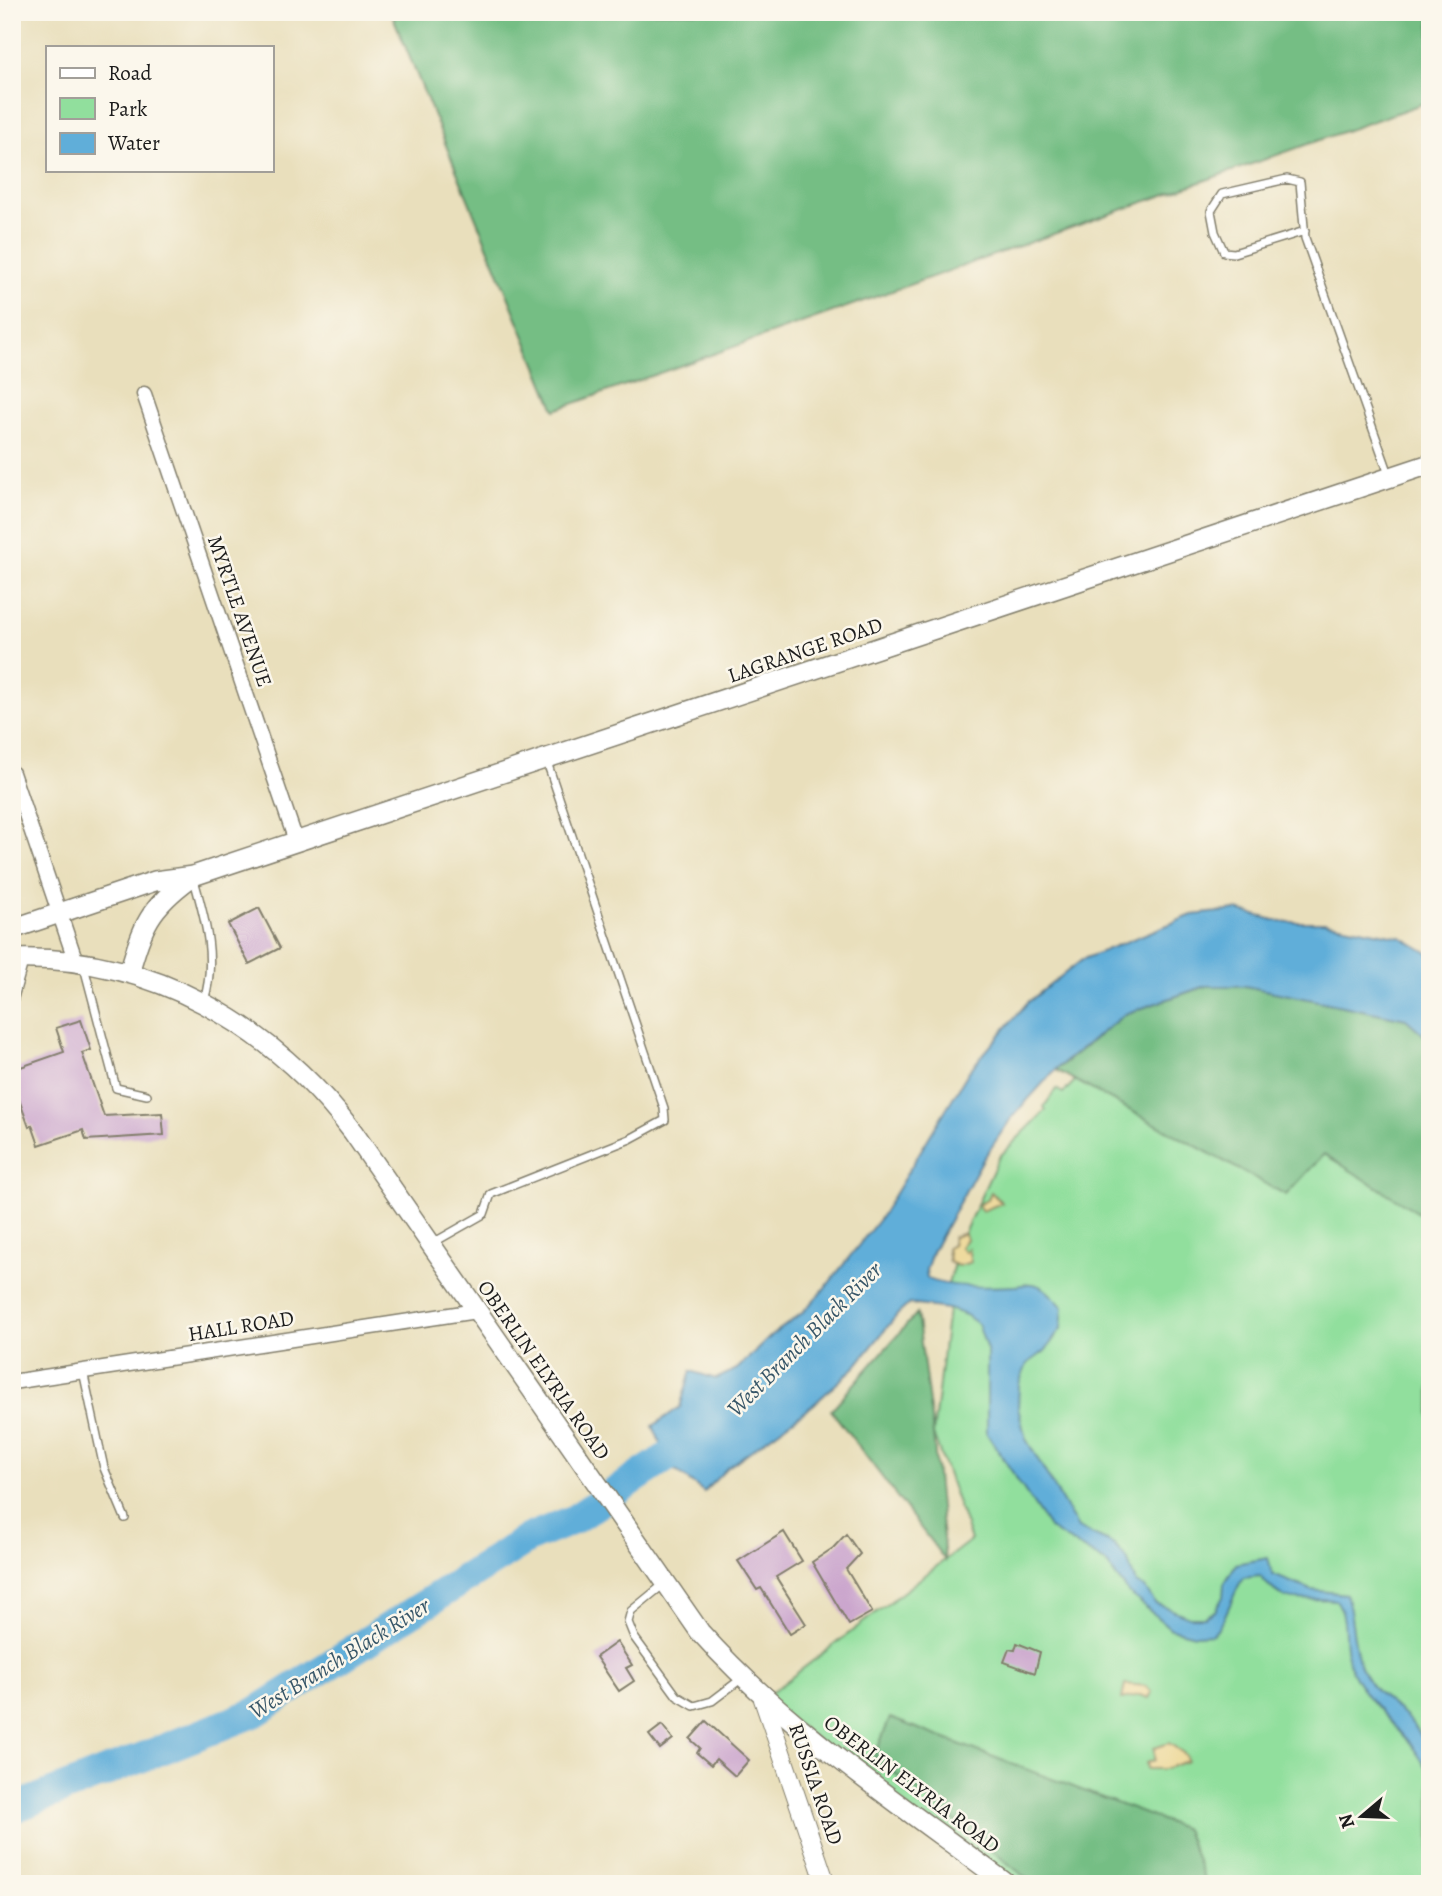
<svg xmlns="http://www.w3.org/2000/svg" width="1442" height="1896" font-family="Alegreya,serif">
<rect width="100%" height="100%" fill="#fbf7ec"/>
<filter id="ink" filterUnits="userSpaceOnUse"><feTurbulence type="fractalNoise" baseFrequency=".0143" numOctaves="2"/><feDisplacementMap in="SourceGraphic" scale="14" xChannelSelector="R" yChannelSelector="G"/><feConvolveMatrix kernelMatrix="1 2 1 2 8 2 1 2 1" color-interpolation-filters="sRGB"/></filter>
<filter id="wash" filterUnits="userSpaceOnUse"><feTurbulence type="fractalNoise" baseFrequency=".00686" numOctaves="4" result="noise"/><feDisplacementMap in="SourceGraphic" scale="28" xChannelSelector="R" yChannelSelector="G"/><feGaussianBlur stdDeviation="1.57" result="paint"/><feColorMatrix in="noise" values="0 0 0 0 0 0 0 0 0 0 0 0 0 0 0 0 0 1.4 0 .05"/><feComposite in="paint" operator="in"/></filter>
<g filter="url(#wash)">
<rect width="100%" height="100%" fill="#e9dfbc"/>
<path fill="#91df9d" stroke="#567e5c" stroke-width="2" d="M1119,1037L1430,1214V1884H1007L763,1699L971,1540L933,1434L948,1309V1283L964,1233L999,1157L1046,1110L1044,1107L1056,1089L1063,1093Z"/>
<path fill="#74be84" stroke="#486d50" stroke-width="2" d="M391,12H1430V101L555,410Z
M1206,986H1245L1406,1019L1430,1040V1220L1324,1154L1286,1195L1056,1070L1125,1014Z
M917,1313L933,1433L945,1560L831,1410Z
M890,1718L1185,1829L1206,1884H1034L874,1757Z"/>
<path fill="#eeda9e" stroke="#857b5d" stroke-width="2" d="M991,1192L1002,1203L982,1211L978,1205L988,1199Z
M964,1233L966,1239L960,1247L965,1252L968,1248L971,1262L958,1266L949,1262L947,1248L952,1245L953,1237Z
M1125,1684L1146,1686L1152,1692L1149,1698L1140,1695L1122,1699Z
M1169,1743L1186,1755L1187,1761L1164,1769H1147L1146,1763L1154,1760V1748Z"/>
<path fill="#60aed9" stroke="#3e657a" stroke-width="2" d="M1237,910L1281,922H1325L1401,937L1430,954V1040L1406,1019L1245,986H1205L1125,1014L1056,1069L1012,1117L982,1161L932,1252L926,1270L927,1278C943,1288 995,1287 1015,1286C1020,1286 1026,1283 1032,1284C1044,1285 1054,1298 1063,1307L1061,1329L1045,1351L1027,1364L1019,1384L1018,1408L1026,1439L1078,1528L1113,1544L1127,1559L1136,1583L1145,1588L1155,1603L1189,1617H1204L1215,1611L1223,1597L1224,1584L1236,1564L1268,1558L1273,1575L1311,1590L1346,1594C1354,1617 1352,1648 1362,1669C1382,1714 1430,1711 1430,1775C1408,1729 1369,1711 1350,1667C1341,1645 1350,1619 1336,1600C1298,1596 1288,1610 1260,1576L1243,1578C1231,1597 1228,1617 1213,1634L1195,1635L1171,1629L1128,1592L1105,1562L1050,1529L987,1434V1350L978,1324L966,1315L948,1309L909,1304L897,1315L856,1366L812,1406L727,1468L704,1492L671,1467L653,1426L680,1407L691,1371L716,1379L737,1369L772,1335L801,1314L825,1288L880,1218L969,1071L1027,1003L1083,959L1192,915Z"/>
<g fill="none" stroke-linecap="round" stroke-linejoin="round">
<path stroke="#60aed9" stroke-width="30" d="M12,1809L254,1713L529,1538L573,1520L699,1436"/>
</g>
<g id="blocks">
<path fill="#cba6cd" d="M259,908L280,948L249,964L228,924Z
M81,1020L91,1050L82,1053L104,1116L162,1113L164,1135L86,1140L83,1130L39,1145L32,1125L29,1127L12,1080V1070L64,1052L56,1028Z
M784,1532L802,1561L776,1577L806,1624L790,1634L761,1588L757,1590L738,1561Z
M846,1534L860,1554L846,1569L872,1612L849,1625L812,1562L833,1548Z
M617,1642L632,1665L626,1668L634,1681L619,1691L596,1657Z
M1017,1643L1040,1652L1035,1673L1004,1662L1009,1649L1015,1650Z
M706,1721L749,1760L735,1776L716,1759L711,1765L697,1753L700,1748L690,1739Z
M662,1725L673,1739L660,1749L649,1735Z"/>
</g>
</g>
<g filter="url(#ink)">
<use href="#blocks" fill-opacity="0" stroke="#827e6c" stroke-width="2"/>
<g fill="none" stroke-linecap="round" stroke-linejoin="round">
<defs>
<path id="service" d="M1305,231L1234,253L1224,252L1215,232L1211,211L1222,194L1287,179L1300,182L1305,238L1390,477
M193,876C205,919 217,958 204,1001
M84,967L116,1088L147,1095
M12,1005L24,962
M431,1244L484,1214L491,1194L630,1139L665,1120L664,1108L547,762
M83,1371L104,1468L125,1518
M664,1584L631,1611L628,1622L634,1637L677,1696L694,1706L712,1701L741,1679"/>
<path id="minor" d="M144,394L296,841
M12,773L76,962
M12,1382L476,1311"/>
<path id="tertiary" d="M763,1699L826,1884"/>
<path id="secondary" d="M12,929L155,881L193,876L1430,464
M12,959C150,954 272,1025 353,1132L700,1632C789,1731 900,1804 1007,1884
M129,973C143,925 149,908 190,878"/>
</defs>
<use href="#service" stroke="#827e6c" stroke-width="10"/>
<use href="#minor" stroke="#827e6c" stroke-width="17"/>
<use href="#tertiary" stroke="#827e6c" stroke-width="20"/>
<use href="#secondary" stroke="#827e6c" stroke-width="22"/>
<use href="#service" stroke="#fff" stroke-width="7"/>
<use href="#minor" stroke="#fff" stroke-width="14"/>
<use href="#tertiary" stroke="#fff" stroke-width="18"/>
<use href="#secondary" stroke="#fff" stroke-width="19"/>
</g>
</g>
<g text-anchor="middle" stroke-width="5" stroke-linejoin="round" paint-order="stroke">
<g font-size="21" fill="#1c1c1c" stroke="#fbf7ec">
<text transform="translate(240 611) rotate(71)" y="7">MYRTLE AVENUE</text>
<text transform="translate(805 650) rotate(-19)" y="7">LAGRANGE ROAD</text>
<text transform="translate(241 1326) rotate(-9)" y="7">HALL ROAD</text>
<text transform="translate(544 1370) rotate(55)" y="7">OBERLIN ELYRIA ROAD</text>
<text transform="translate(816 1784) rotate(71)" y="7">RUSSIA ROAD</text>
<text transform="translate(912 1784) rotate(37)" y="7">OBERLIN ELYRIA ROAD</text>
</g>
<g font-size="23" font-style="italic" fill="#375668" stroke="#fbf7ec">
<text transform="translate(804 1339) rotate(-45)" y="8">West Branch Black River</text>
<text transform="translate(339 1658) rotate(-32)" y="8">West Branch Black River</text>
</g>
</g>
<rect width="1442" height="1896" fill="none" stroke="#fbf7ec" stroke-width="42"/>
<rect x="46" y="46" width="228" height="126" fill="#fbf7ec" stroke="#a29f99" stroke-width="2"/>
<rect x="60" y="68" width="35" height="10" fill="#ffffff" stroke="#a29f99" stroke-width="2"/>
<text x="108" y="80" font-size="21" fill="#1c1c1c">Road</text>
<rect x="60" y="98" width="35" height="21" fill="#91df9d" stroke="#a29f99" stroke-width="2"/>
<text x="108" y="116" font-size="21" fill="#1c1c1c">Park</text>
<rect x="60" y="133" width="35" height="21" fill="#60aed9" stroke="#a29f99" stroke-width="2"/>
<text x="108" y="150" font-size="21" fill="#1c1c1c">Water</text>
<g transform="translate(1362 1816) rotate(251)" stroke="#fbf7ec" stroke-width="5" paint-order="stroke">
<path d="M0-5L12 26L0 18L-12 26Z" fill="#1c1c1c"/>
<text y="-10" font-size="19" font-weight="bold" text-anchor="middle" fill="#1c1c1c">N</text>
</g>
</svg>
